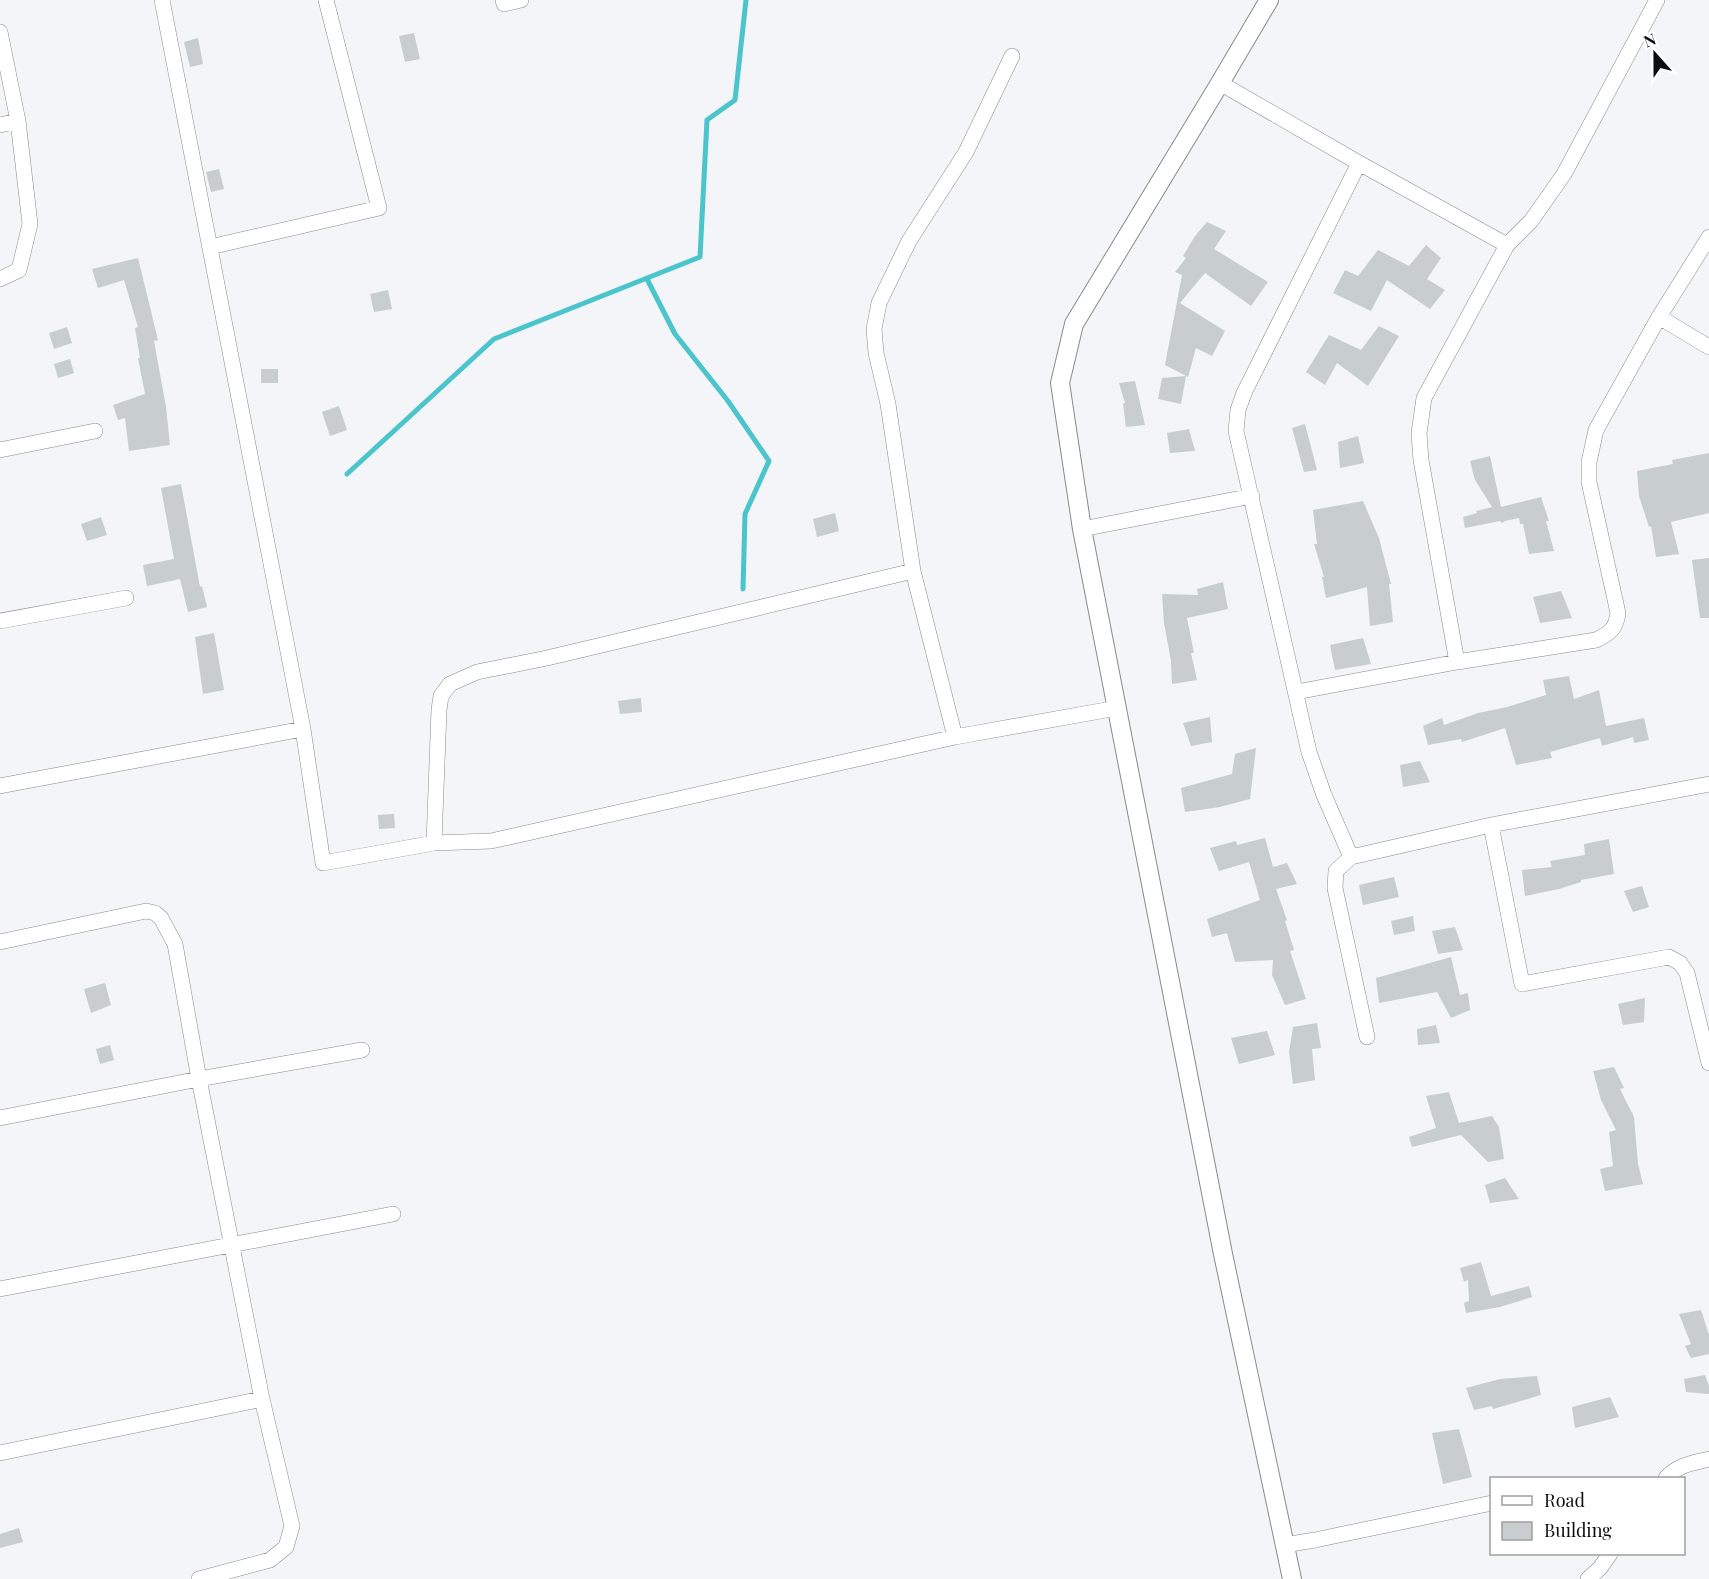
<svg xmlns="http://www.w3.org/2000/svg" width="1709" height="1579" font-family="'Playfair Display',serif">
<rect width="100%" height="100%" fill="#f3f5f9"/>
<g fill="none" stroke-linecap="round" stroke-linejoin="round">
<path stroke="#4cc4cc" stroke-width="5" d="M647,279L675,334L728,401L769,461L745,514L743,589
M347,474L494,339L700,257L707,120L735,100L746,0"/>
</g>
<path fill="#c8cdcf" d="M414,33L420,59L405,62L399,36Z
M198,38L203,64L190,67L184,42Z
M219,169L224,189L211,192L206,172Z
M1207,222L1226,231L1214,249L1268,282L1251,306L1205,273L1180,303L1225,331L1212,356L1196,348L1188,377L1165,365L1182,275L1175,272L1186,258L1183,256L1195,236Z
M1426,245L1441,258L1427,279L1445,290L1430,309L1387,280L1371,311L1333,293L1345,270L1358,276L1378,250L1409,266Z
M138,258L158,340L154,341L166,407L170,445L129,451L125,418L118,420L113,405L145,394L138,358H140L135,328L138,327L124,280L98,288L92,269Z
M388,290L392,309L374,312L370,294Z
M1379,326L1399,336L1368,386L1337,363L1325,385L1306,372L1329,335L1361,350Z
M67,327L72,343L54,349L49,333Z
M70,359L74,373L58,378L54,364Z
M261,369H278V383H261Z
M1186,376L1181,404L1158,399L1162,378Z
M1135,381L1145,425L1126,427L1123,404L1125,403L1119,383Z
M339,406L347,430L330,436L322,412Z
M1305,424L1317,470L1304,472L1292,428Z
M1189,429L1195,451L1170,453L1167,433Z
M1358,436L1364,463L1340,468L1338,442Z
M1709,453V513L1671,522L1679,554L1656,557L1651,526L1649,527L1639,496L1637,471L1673,464L1672,460Z
M1490,456L1501,507L1541,497L1549,521H1546L1554,551L1529,554L1523,524H1520L1519,518L1505,521L1502,523L1500,521L1465,528L1463,517L1477,513L1476,511L1492,507L1475,480L1470,461Z
M181,484L200,587L202,586L207,607L188,612L180,579L147,586L143,565L174,559L161,488Z
M1363,501L1379,538L1391,584H1389L1393,622L1370,626L1367,587L1326,598L1322,577H1324L1314,544H1317L1313,510Z
M835,513L839,531L817,537L813,519Z
M101,517L107,535L87,541L81,524Z
M1709,558V618H1700L1692,560Z
M1223,582L1228,609L1187,618L1194,653H1191L1197,680L1172,684L1171,661L1164,623L1162,594L1198,595L1197,589Z
M1561,591L1572,618L1540,623L1533,597Z
M214,633L224,690L203,694L195,637Z
M1363,638L1371,664L1335,670L1330,645Z
M1569,676L1574,699L1599,690L1606,726L1644,718L1649,740L1634,743L1633,737L1602,746L1600,738L1550,752L1552,758L1516,765L1505,728L1462,742L1461,739L1428,745L1423,726L1442,718L1444,725L1478,713L1507,707L1546,695L1543,680Z
M641,698L642,712L620,714L618,701Z
M1210,717L1212,742L1191,746L1183,723Z
M1256,748L1250,799L1220,807L1185,812L1181,788L1232,774L1235,754Z
M1420,761L1430,782L1403,787L1400,765Z
M394,814L395,828L379,829L378,815Z
M1265,838L1273,867L1287,863L1297,884L1276,889L1287,920L1285,921L1294,950L1290,951L1306,999L1285,1005L1272,975L1273,960L1235,962L1227,933L1212,937L1207,919L1260,900L1249,862L1219,871L1210,848L1236,841L1237,845Z
M1609,839L1614,874L1581,880V882L1559,889L1525,896L1522,870L1552,867L1550,861L1585,855L1584,844Z
M1394,877L1399,897L1363,905L1359,885Z
M1642,886L1649,907L1633,912L1624,891Z
M1413,916L1415,931L1394,935L1391,921Z
M1455,927L1463,950L1438,954L1432,931Z
M1451,957L1460,995L1468,993L1470,1010L1451,1018L1437,992L1379,1003L1376,978Z
M105,983L111,1005L91,1013L84,989Z
M1645,998L1644,1022L1623,1025L1618,1004Z
M1317,1023L1321,1048L1312,1049L1315,1080L1293,1084L1289,1052L1293,1027Z
M1436,1025L1440,1043L1418,1045L1417,1029Z
M1267,1031L1275,1055L1239,1064L1231,1038Z
M110,1045L114,1060L100,1064L96,1049Z
M1614,1067L1624,1088L1620,1089L1634,1117L1638,1164L1643,1184L1605,1191L1600,1169L1613,1166L1609,1132L1616,1130L1601,1100L1593,1071Z
M1449,1092L1459,1123L1492,1116L1499,1127L1504,1159L1488,1162L1461,1135L1412,1147L1409,1137L1436,1128L1426,1096Z
M1505,1178L1519,1199L1490,1203L1485,1185Z
M1481,1262L1491,1296L1529,1286L1532,1297L1500,1307L1466,1313L1464,1303L1469,1301L1468,1280L1464,1282L1460,1268Z
M1701,1310L1709,1335V1354L1691,1358L1685,1346L1691,1344L1679,1314Z
M1705,1375L1709,1386V1394L1686,1392L1684,1379Z
M1537,1376L1541,1395L1493,1409L1492,1406L1474,1410L1466,1388L1500,1379Z
M1610,1397L1619,1417L1575,1428L1572,1407Z
M1459,1429L1472,1477L1443,1484L1432,1433Z
M19,1528L23,1542L0,1548V1534Z"/>
<g fill="none" stroke-linecap="round" stroke-linejoin="round">
<defs>
<path id="minor" d="M162,0L303,729L323,863L434,843L491,841L955,737L1117,708
M503,0L504,4L521,0
M0,32L18,121L30,224L19,270L0,279
M1220,83L1359,163L1507,245L1531,221L1564,174L1657,0
M0,125L18,121
M1359,163L1244,393L1238,410L1236,431L1309,752L1324,795L1351,857L1336,871L1335,888L1367,1037
M210,247L379,208L326,0
M1659,317L1709,347
M0,450L95,431
M1082,529L1252,496
M0,621L126,598
M1457,662L1421,460L1419,433L1424,398L1507,245
M1296,692L1457,662L1596,640C1610,633 1616,629 1618,613L1589,482V462L1596,430L1659,317L1709,237
M955,737L913,571L888,404L876,353L874,329L879,303L909,241L966,152L1012,56
M0,786L303,729
M1491,825L1522,984L1669,957L1680,963L1687,973L1709,1063
M434,843L439,710L441,696L450,684L477,672L547,658L913,571
M1351,857L1491,825L1709,784
M0,942L146,911L155,913L161,918L175,944L199,1079L262,1399L292,1526L286,1547L270,1560L199,1579
M0,1118L199,1079L362,1050
M0,1289L393,1214
M0,1453L262,1399
M1666,1478C1677,1465 1693,1463 1709,1459
M1284,1545L1315,1540L1492,1503
M1588,1579L1600,1568L1610,1554"/>
<path id="tertiary" d="M1269,0L1220,83L1074,324L1060,383L1082,529L1223,1254L1292,1579"/>
</defs>
<use href="#minor" stroke="#888a8e" stroke-width="16"/>
<use href="#tertiary" stroke="#888a8e" stroke-width="20"/>
<use href="#minor" stroke="#fff" stroke-width="15"/>
<use href="#tertiary" stroke="#fff" stroke-width="18"/>
</g>
<rect x="1490" y="1477" width="195" height="78" fill="#ffffff" stroke="#9e9f9f" stroke-width="1.5"/>
<rect x="1502" y="1496" width="30" height="9" fill="#ffffff" stroke="#9e9f9f" stroke-width="1.5"/>
<text x="1544" y="1507" font-size="18" fill="#0d0e0f">Road</text>
<rect x="1502" y="1522" width="30" height="18" fill="#c8cdcf" stroke="#9e9f9f" stroke-width="1.5"/>
<text x="1544" y="1537" font-size="18" fill="#0d0e0f">Building</text>
<g transform="translate(1655 54) rotate(339)" stroke="#ffffff" stroke-width="4.5" paint-order="stroke">
<path d="M0-4.5L10 22L0 15L-10 22Z" fill="#0d0e0f"/>
<text y="-9" font-size="16" font-weight="bold" text-anchor="middle" fill="#0d0e0f">N</text>
</g>
</svg>
